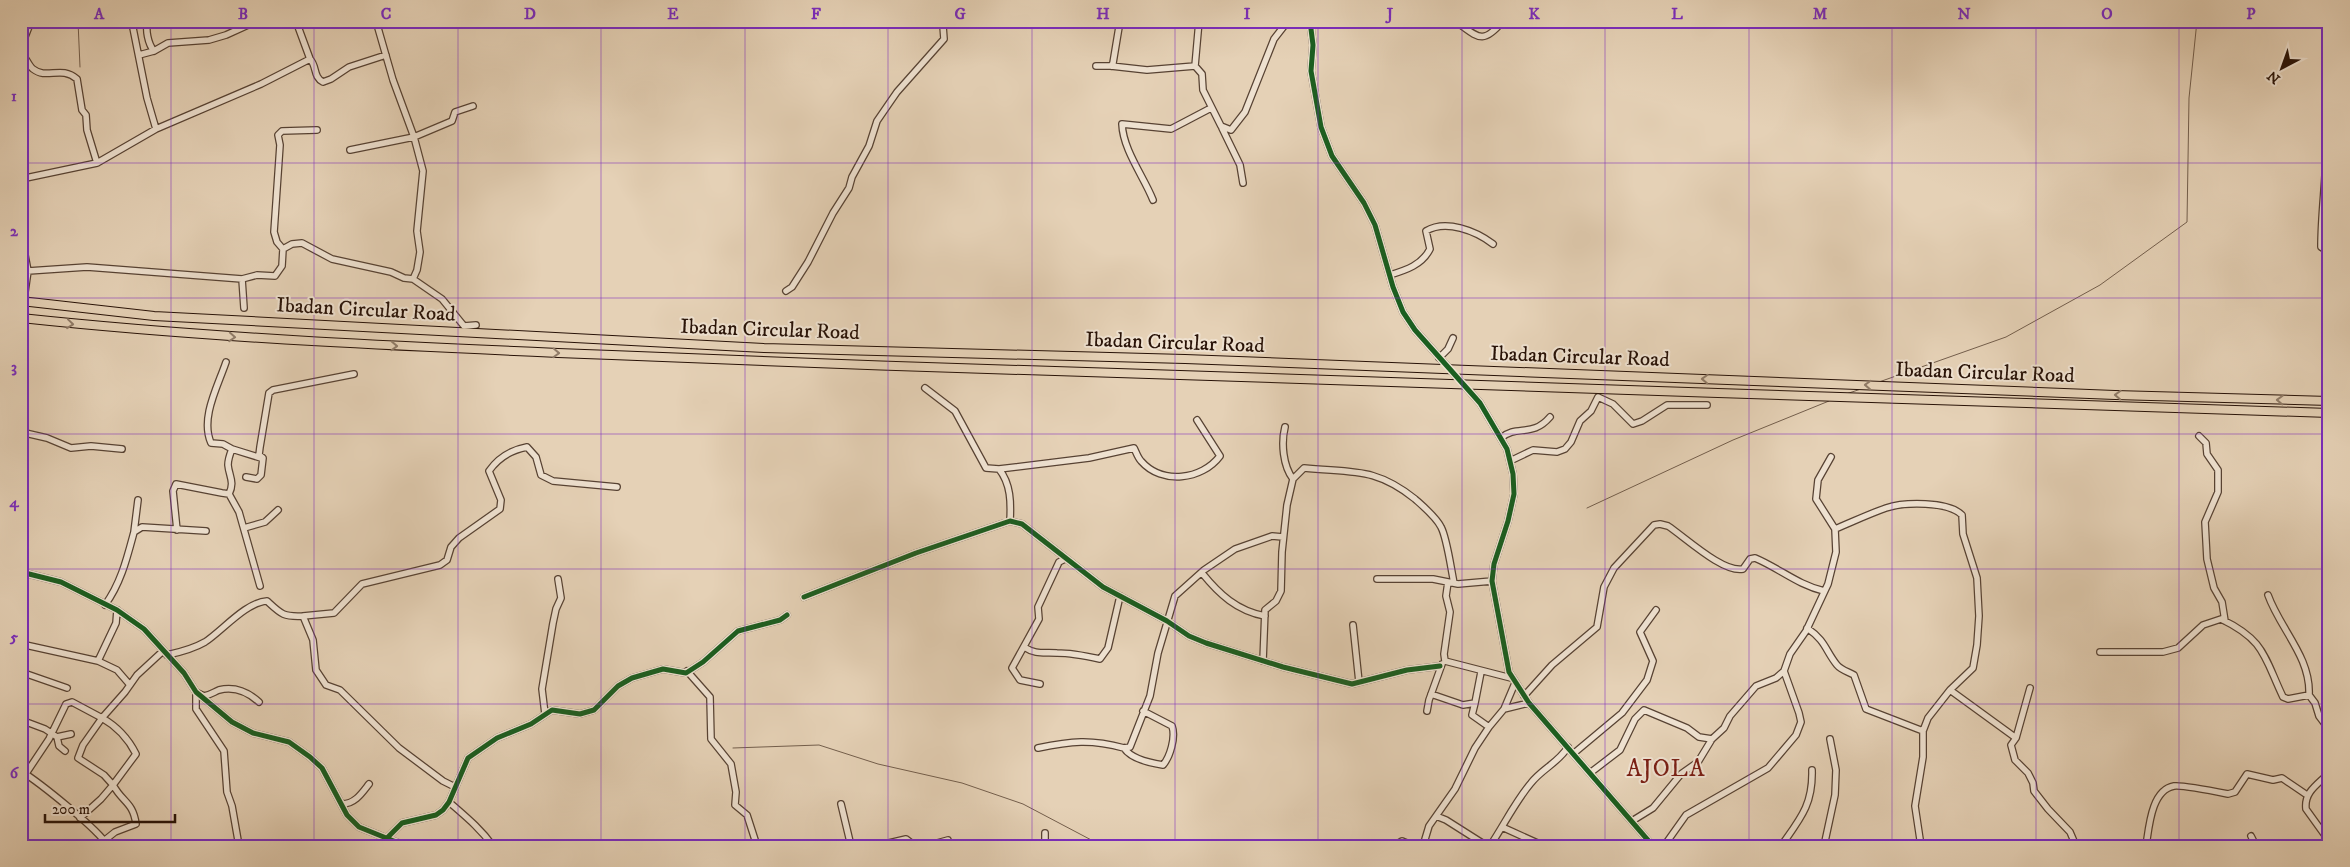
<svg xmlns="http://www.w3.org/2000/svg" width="2350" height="867" font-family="'IM FELL DW Pica',serif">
<rect width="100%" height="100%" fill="#e5d1b6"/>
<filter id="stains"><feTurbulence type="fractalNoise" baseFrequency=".004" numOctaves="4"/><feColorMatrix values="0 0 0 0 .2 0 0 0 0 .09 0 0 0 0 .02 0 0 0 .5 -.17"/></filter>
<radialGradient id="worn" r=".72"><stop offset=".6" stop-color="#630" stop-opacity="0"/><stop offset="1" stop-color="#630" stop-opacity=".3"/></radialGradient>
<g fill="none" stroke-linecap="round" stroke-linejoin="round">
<path stroke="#735e4c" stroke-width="1" d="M78,21L80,67
M1879,382L2006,337L2100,285L2187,222L2189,98L2197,21
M1846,394L1861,389
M1587,508L1733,440L1829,401
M733,748L819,745L878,764L962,783L1023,804L1097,843L1106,846"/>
<defs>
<path id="minor" d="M129,21L133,28L147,98L156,129
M148,21C145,29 148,44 154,51
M1310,21L1313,45L1311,71L1321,127L1332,156L1364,203L1375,225L1393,287L1403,312L1415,330L1480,403L1507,449L1513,474L1514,494L1508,521L1494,564L1492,581L1509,672L1529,703L1653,846
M1455,21C1478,37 1482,46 1503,21
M21,47L30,24L35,21
M21,53C26,57 28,65 33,69C47,80 61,65 77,79L82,110L86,115L87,130L97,163
M139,55L154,51L168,43L209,40L226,35L257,21
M310,59C317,66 313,77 323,82L331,79L349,67L386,55
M1096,66H1111L1147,70L1195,66L1202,74L1203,90L1221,126L1231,130L1245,112L1274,39L1288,21
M1111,66L1113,63L1120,21
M1195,66L1199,21
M2329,127H2326C2328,168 2321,207 2321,247L2329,252
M1222,128L1240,165L1243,183
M350,150L414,137L393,80L376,21
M21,179L97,163L156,129L261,84L310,59L296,21
M1153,200C1144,177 1123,150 1122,124L1171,129L1211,108
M21,234L28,271L21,320
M283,249L292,244L302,243L332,259L391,272L404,278L413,279L417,270L420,252L417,231L423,171L414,137L452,121L455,112L473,106
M28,271L87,267L242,279
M1390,275C1406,270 1422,265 1430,249L1426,231C1446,219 1476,231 1493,244
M413,279L442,299L464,326L476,325
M786,291L792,287L808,262L833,213L849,188L852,177L869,146L877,121L888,105L897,92L944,39L943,26L938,21
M2329,291V294
M244,308L242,279L257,275L275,276L282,266L283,249L277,242L274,232L280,145L278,135L282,131L317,130
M1439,358L1448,349L1453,338
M925,388L955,411L986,468L999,469C1011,484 1011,503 1010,521
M1285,427C1281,443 1283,466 1293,479
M21,432L47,438L71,448L91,446L122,449
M2199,436L2206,443L2207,454L2218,470V492L2205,522L2207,559L2214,588L2222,602L2225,621
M1501,438C1517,424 1532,438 1550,417
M232,449L261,458
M1510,461L1533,450L1557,452L1565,449L1571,442L1580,421L1591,411L1598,397L1613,404L1633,424L1642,421L1667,405H1707
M999,469L1089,458L1134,448C1136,452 1138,458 1141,461C1162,485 1202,480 1220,456L1197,420
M246,477L257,479L261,475L263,458L259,455L260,447L269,393L273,390L354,374
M229,494L239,512L260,586
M244,528L265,522L278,510
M1835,529C1852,522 1869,514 1886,508C1904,502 1948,501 1962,515L1963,534L1977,578L1979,616L1977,645L1973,668L1950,690
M177,530L173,491L176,484L222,493L229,494C235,482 229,476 228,465C228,459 230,454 232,449L223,444L211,443C200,418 218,386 226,362
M134,532L138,500
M21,572L61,582L117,610L144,629L184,673L196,692L232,722L253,733L289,742L310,757L322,768L347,815L359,827L406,846
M1202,573C1219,594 1237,611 1265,616
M1377,579H1433L1458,584L1492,581
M2268,595C2280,629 2311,657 2309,695
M804,597L916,553L1010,521L1022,524L1103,587L1167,621L1189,636L1206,643L1283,667L1352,684L1407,670L1440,666
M105,605C121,583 127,558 134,532L142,527L206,531
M303,616L334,613L362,584L440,565L447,560L451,547L459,538L500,509L501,500L489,471C498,458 511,450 527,447L536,457L541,475L553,481L617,487
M1353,625L1359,682
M1807,628C1826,641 1825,650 1837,665C1841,670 1849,672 1854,675L1866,709L1923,731L1928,718L1950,690L2016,738
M21,644L98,661L117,670L130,685
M1024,647C1036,655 1044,652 1057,653C1071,653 1086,656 1100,659L1108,648L1120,596
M2100,652H2163L2178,648L2203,625L2221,619C2265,640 2264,657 2283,697L2288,699L2309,695L2315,703L2319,716L2325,724H2329
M167,655C181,652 193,649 205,642C222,631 246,602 267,601C281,614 283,617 303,616L313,640L316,670L326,685L340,690L399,748L443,781L455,787
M98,661L116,623L117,610
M1263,661L1265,610L1276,601L1281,591L1282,552L1287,505L1293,479L1304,468C1353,473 1375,467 1415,499C1424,507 1436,517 1441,527C1447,538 1451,569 1454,583
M1445,661L1444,654L1450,612L1446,596L1448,582
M1445,661L1511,678
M687,671L710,697L711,739L731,764L736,792L735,805L747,815L757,846
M21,672L67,688
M1040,684L1020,680L1012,668L1039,619L1038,607L1059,562L1065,559
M2030,688L2016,738L2011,745L2015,760L2028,773L2033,783L2034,791L2048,809L2070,832L2076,846
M1431,694L1463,705L1475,703L1472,715L1489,727
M1524,696L1552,665L1597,627L1604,587L1614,568L1654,525L1660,524L1668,526C1686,538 1723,573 1743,569L1750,559L1755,558C1779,568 1798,585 1824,591
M1475,703L1481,672
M1504,709L1515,683
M1427,711L1429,700L1442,664
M545,714L542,689L553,623L556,609L561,598L558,579
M21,720L45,729L57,737L71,734
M57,737L59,746L65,751
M1038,748C1071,741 1091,739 1124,748L1130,747L1150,696L1158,653L1175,596L1204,570L1235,549L1272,536L1283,537
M1124,748C1131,759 1150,763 1163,765C1170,757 1176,737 1172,726L1143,711
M1573,754L1622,713L1647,680L1653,661L1640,632L1656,610
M21,771C40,783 98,829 108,846
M1590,773L1620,750L1635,719L1644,710L1687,728L1699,737L1712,739
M2329,773C2317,785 2304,792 2306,809L2329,841
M21,781L49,739L66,704L72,702L102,718L83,745L78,758L104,775L113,785L101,799L80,818
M449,802C465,816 480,828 493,846
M342,804C355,804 362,793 369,784
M841,804L851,846
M1436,816L1446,820L1487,846
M1632,821L1653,808L1681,774L1698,762L1712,739L1724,728L1730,716L1756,686L1776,678L1784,671L1790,654L1806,631L1828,584L1836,552L1835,529L1816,499L1818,480L1831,457
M1502,827L1544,846
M2251,836L2256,846
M105,840L115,832L136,824C133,802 123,803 113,785L136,754C128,738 118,727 102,718L125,692L137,675L163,651
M239,846L232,806L227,792L224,751L196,709V692L204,696C210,695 214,692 219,690C235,686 248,692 259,702
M389,846V836L402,823L436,815L443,810L449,802L468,758L497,738L531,724L552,710L580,714L594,710L618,686L632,678L663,669L686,673L703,662L738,631L780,620L787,615
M876,846L906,839L915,846
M926,846L948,840
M1045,846V833
M1394,846L1402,841L1414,846
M1423,846L1429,826L1455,789L1475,748L1489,727L1504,709L1529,703
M1490,846C1504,825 1515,802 1531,783C1542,769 1559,762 1568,747
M1664,846L1686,815L1768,768L1796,735L1801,722L1799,713L1784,671
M1781,846C1800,819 1813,805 1812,770
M1824,846L1835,795L1836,770L1830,739
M1921,846L1915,806L1923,757V731
M2146,846C2149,828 2151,790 2174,786C2181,785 2218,792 2228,794L2235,792L2247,774L2273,780L2282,778L2307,795"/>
<path id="highway" d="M21,301L154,316L764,348L1185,359L2115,395L2329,401
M21,318C218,339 415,347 612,355C801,363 991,370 1180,375C1563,386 1946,403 2329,413"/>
</defs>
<use href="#minor" stroke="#574233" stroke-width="8"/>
<use href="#highway" stroke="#281207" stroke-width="10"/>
<use href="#minor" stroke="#eee1d0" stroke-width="5.5"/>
<use href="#highway" stroke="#e5d1b6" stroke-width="8"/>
<defs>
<path id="cycleway" d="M1310,21L1313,45L1311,71L1321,127L1332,156L1364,203L1375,225L1393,287L1403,312L1415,330L1480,403L1507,449L1513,474L1514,494L1508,521L1494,564L1492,581L1509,672L1529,703L1653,846
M21,572L61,582L117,610L144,629L184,673L196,692L232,722L253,733L289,742L310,757L322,768L347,815L359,827L406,846
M804,597L916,553L1010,521L1022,524L1103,587L1167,621L1189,636L1206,643L1283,667L1352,684L1407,670L1440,666
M389,846V836L402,823L436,815L443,810L449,802L468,758L497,738L531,724L552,710L580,714L594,710L618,686L632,678L663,669L686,673L703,662L738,631L780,620L787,615"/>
</defs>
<use href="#cycleway" stroke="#eee1d0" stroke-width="8"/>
<use href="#cycleway" stroke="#1b5e20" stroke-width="5"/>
</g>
<defs><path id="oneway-chevron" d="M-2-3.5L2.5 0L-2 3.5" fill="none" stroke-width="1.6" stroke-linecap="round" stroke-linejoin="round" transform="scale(1.25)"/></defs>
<g stroke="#907b67">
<use href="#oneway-chevron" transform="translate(70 324) rotate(6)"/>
<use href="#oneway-chevron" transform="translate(232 337) rotate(4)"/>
<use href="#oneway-chevron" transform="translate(394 346) rotate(2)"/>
<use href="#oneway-chevron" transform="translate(556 353) rotate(2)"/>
<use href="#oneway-chevron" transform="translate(1705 379) rotate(-178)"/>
<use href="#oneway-chevron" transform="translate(1868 385) rotate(-178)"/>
<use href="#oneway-chevron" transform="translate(2118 395) rotate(-178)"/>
<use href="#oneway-chevron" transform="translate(2280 400) rotate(-178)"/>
</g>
<path fill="none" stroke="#7b2cbf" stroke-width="1" stroke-opacity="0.55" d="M171,21V846M314,21V846M458,21V846M601,21V846M745,21V846M888,21V846M1032,21V846M1175,21V846M1318,21V846M1462,21V846M1605,21V846M1749,21V846M1892,21V846M2036,21V846M2179,21V846M21,163H2329M21,298H2329M21,434H2329M21,569H2329M21,704H2329"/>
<g text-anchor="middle" stroke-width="4" stroke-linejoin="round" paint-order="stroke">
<g font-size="21" fill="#281207" stroke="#eee1d0">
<text transform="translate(366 309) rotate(3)" y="7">Ibadan Circular Road</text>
<text transform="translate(770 329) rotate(2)" y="7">Ibadan Circular Road</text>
<text transform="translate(1175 342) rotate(2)" y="7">Ibadan Circular Road</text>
<text transform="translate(1580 356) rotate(2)" y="7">Ibadan Circular Road</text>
<text transform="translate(1985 372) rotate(2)" y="7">Ibadan Circular Road</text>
</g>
<g font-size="24" letter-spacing="1" fill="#7a1f14" stroke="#eee1d0">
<text x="1666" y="776">AJOLA</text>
</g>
</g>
<rect width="2350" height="867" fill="none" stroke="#e5d1b6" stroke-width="55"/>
<g transform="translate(2282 68) rotate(221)" stroke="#eee1d0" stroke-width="4" paint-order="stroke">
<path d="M0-4L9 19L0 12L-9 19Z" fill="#281207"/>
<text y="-8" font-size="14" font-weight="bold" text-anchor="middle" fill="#281207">N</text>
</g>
<path d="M45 814v8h130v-8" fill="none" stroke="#281207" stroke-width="2.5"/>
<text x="52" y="814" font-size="15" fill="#281207" stroke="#eee1d0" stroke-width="4" paint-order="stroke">200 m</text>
<rect x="28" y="28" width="2294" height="812" fill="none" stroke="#7b2cbf" stroke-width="2"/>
<g font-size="16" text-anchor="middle" font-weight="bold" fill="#7b2cbf">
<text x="99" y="19">A</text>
<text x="243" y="19">B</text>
<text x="386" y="19">C</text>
<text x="530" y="19">D</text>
<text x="673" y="19">E</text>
<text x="816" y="19">F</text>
<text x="960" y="19">G</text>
<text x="1103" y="19">H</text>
<text x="1247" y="19">I</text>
<text x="1390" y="19">J</text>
<text x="1534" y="19">K</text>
<text x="1677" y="19">L</text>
<text x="1820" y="19">M</text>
<text x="1964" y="19">N</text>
<text x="2107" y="19">O</text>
<text x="2251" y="19">P</text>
<text x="14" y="101">1</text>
<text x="14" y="236">2</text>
<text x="14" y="372">3</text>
<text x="14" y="507">4</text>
<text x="14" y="642">5</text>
<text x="14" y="778">6</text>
</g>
<rect width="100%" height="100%" filter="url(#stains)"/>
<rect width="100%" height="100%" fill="url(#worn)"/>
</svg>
